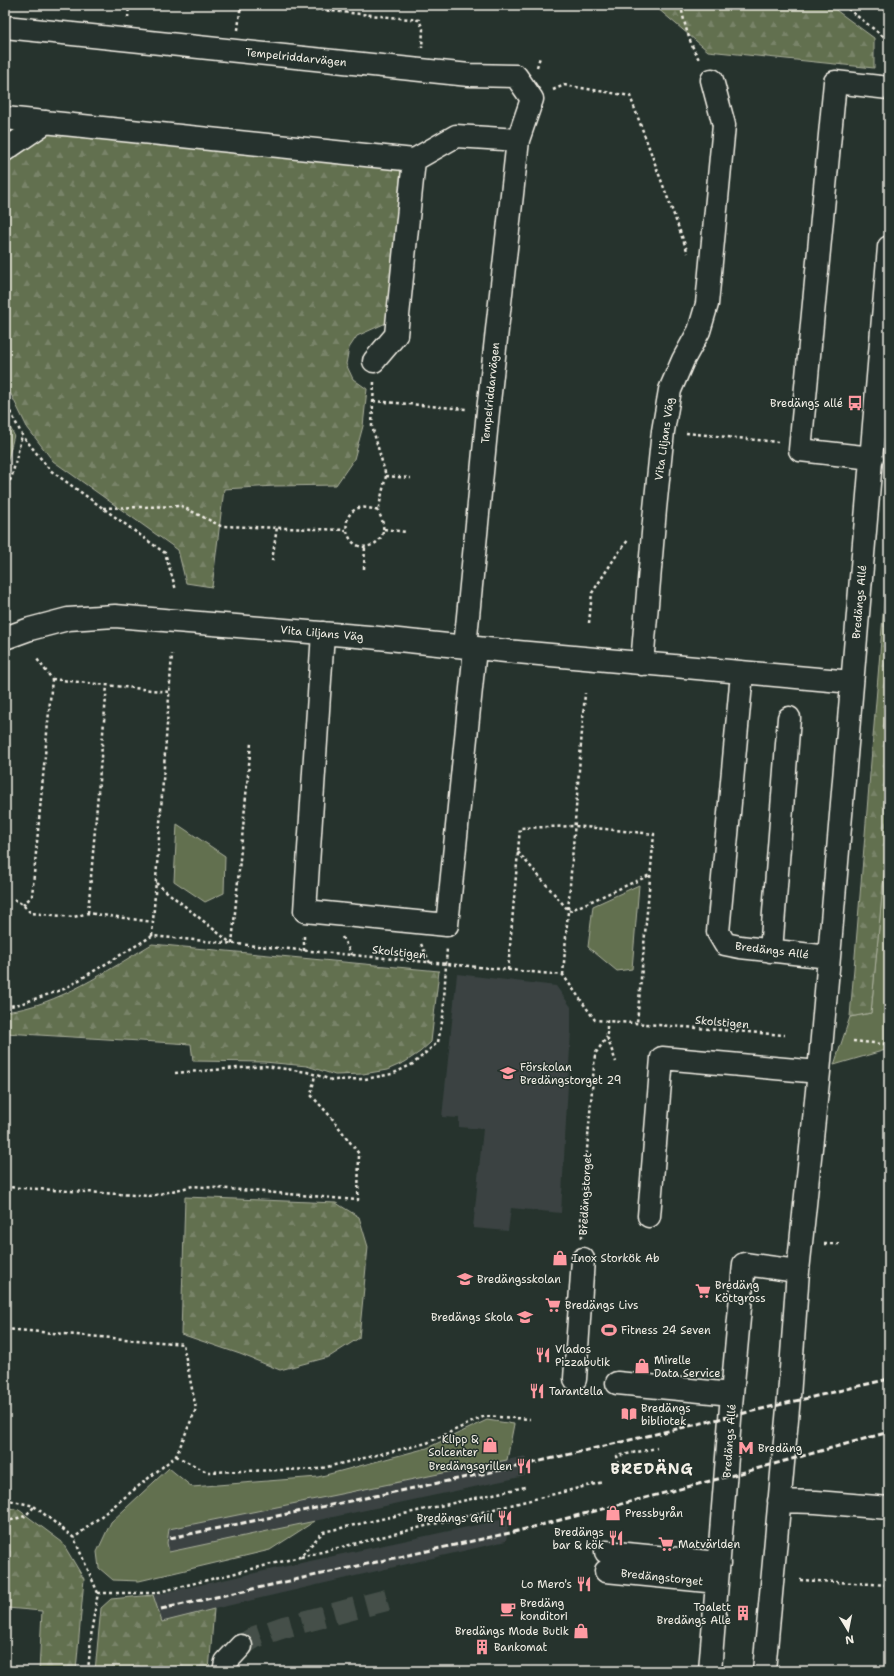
<svg xmlns="http://www.w3.org/2000/svg" width="894" height="1676" font-family="'Shantell Sans',sans-serif">
<defs>
<pattern id="forest-firs" width="22" height="20" patternUnits="userSpaceOnUse"><rect width="22" height="20" fill="#626f50"/><path d="M5 1l3.5 6h-7zM16 11l3.5 6h-7z" fill="#798469"/></pattern>
</defs>
<rect width="100%" height="100%" fill="#26332d"/>
<filter id="ink" filterUnits="userSpaceOnUse"><feTurbulence type="fractalNoise" baseFrequency=".025" numOctaves="2"/><feDisplacementMap in="SourceGraphic" scale="8" xChannelSelector="R" yChannelSelector="G"/><feConvolveMatrix kernelMatrix="1 2 1 2 8 2 1 2 1" color-interpolation-filters="sRGB"/></filter>
<g filter="url(#ink)">
<path fill="#3a4342" d="M457,974L556,986L571,1007V1029L561,1213L511,1208L508,1231L473,1228L483,1129L459,1127V1118L442,1117Z
M526,1456L525,1476L169,1552L167,1544L169,1529Z
M509,1518L506,1541L214,1609L162,1622L153,1595Z"/>
<path fill="#626f50" stroke="#abb09c" d="M889,820V1049L834,1065L850,1017L871,1013Z
M177,824L225,856L224,893L205,902L174,881Z
M639,885L632,969L617,971L588,947L593,906Z
M487,1420L514,1424L507,1460L169,1529L167,1543L169,1552L315,1521L270,1550L139,1581L113,1580L99,1568L97,1552L111,1522L169,1468L192,1487L318,1477L427,1448Z"/>
<path fill="url(#forest-firs)" stroke="#abb09c" d="M649,5H829L874,38V68L708,51L657,8Z
M42,132L401,170L386,323L357,336L349,348L346,364L353,379L367,389L363,426L354,459L336,485L275,486L224,489L212,587L186,583L178,550L53,461L27,427L5,382V161L22,153Z
M5,417L14,435L5,472Z
M889,543V820L871,1013L850,1017Z
M152,944L439,971L431,1042L420,1052L405,1062L387,1070L363,1074L335,1075L307,1066L264,1062L193,1061L191,1044L5,1033V1012C59,1005 106,971 152,944Z
M185,1197L336,1203L359,1217L368,1247L359,1338L329,1357L280,1370L240,1354L181,1334Z
M5,1507L19,1510L62,1542L84,1579L76,1671H39L42,1611L7,1608L10,1551L5,1547Z
M153,1595L162,1622L214,1609L209,1671H95L101,1608L111,1599Z"/>
<g fill="none" stroke-linecap="round" stroke-linejoin="round">
<path stroke="#455049" stroke-width="22" stroke-dasharray="22 11" stroke-linecap="butt" d="M241,1646L255,1637L284,1627L394,1598"/>
<defs>
<path id="minor" d="M5,27L469,75L516,76L532,99L518,140L488,411L465,647
M5,118L414,160
M5,150L46,122
M374,361L396,335L414,160L456,136L518,140
M872,458L800,450L835,82L889,88
M323,633L305,911L447,925L475,649
M5,638L30,629L68,619L115,616L369,637L506,651L852,682
M642,664L655,509L663,431L670,390L683,360L699,331L707,304L724,125L712,80
M742,673L718,932L725,944L740,947L829,957
M771,951L789,718
M649,1216L662,1058L819,1072
M575,1379L583,1259
M617,1383L732,1394
M779,1501L816,1502L889,1508
M606,1552L719,1563
M606,1571L717,1582
M224,1671L226,1662L241,1646
M710,1671L732,1394L744,1264L798,1271
M764,1671L789,1397L798,1271L819,1072L829,957L889,247"/>
</defs>
<use href="#minor" stroke="#f4f1e8" stroke-width="25"/>
<path stroke="#f4f1e8" stroke-width="2.5" stroke-dasharray="3 3" stroke-linecap="butt" d="M273,5L419,20L423,29L422,48
M681,5C684,24 690,45 700,61
M843,5L889,41
M128,18L129,5
M238,30L240,11L246,5
M537,67L540,57
M553,90L564,85L630,96L688,253
M374,382L372,426L386,476L378,511C334,492 340,558 372,545C387,538 385,524 378,511
M5,401L22,435L50,470L165,553L176,590
M373,401L466,409
M686,433L778,442
M386,476L411,478
M5,492L12,476L22,435
M103,508L181,506L221,526L346,530
M384,529L406,532
M272,561L277,527
M364,569L365,546
M589,623L592,593L618,553L629,539
M52,679L169,692
M518,852L569,911L650,875
M156,883L232,944
M14,899L23,905L31,913L74,917L88,913L153,922
M23,905L32,896L52,679L37,659
M88,913L107,685
M152,936L172,654
M342,937L352,955
M232,944L251,743
M421,944L430,963
M304,951V934
M508,970L520,828L575,826L654,834L637,1023
M563,975L585,693
M5,1007L20,1004L64,989L152,936L563,975L595,1020L785,1035
M607,1020V1037L616,1062
M853,1041L883,1044L889,1042
M175,1073L265,1066L307,1072L332,1080L365,1079L392,1074L413,1064L438,1042L443,1017L447,947
M5,1187L151,1196L193,1186L358,1200L359,1154L331,1117L311,1095L315,1075
M582,1238L581,1221L595,1054L607,1037
M824,1244H840
M5,1329L183,1344L196,1409L176,1456L74,1538
M176,1456L207,1472L318,1469L427,1443L485,1416L530,1419
M624,1464L619,1465L617,1456L657,1448
M5,1499L34,1506L74,1538L98,1593
M5,1522L25,1516L34,1507
M301,1557L603,1482
M800,1580L889,1585
M98,1593H155L300,1557L323,1532L525,1487
M88,1671L92,1627L98,1593"/>
<use href="#minor" stroke="#26332d" stroke-width="22"/>
<path stroke="#f4f1e8" stroke-width="3" stroke-dasharray="6 3" stroke-linecap="butt" d="M170,1538L511,1468L889,1379
M161,1609L514,1532L745,1472L889,1432"/>
</g>
</g>
<defs>
<symbol id="bus-bare" viewBox="-9 -9 18 18"><path d="M-5-6H5V4H4V6H2V4H-2V6H-4V4H-5ZM-3.5-4V0h7V-4ZM-3.5 1.2v1.5H-2V1.2ZM2 1.2v1.5H3.5V1.2Z" fill="#ff9aa2" stroke="#26332d" stroke-width="2.5" paint-order="stroke"/></symbol>
<symbol id="school-bare" viewBox="-9 -9 18 18"><path d="M0-5L7-2L0 1L-7-2ZM-4 1L0 2.5L4 1V4Q0 6-4 4Z" fill="#ff9aa2" stroke="#26332d" stroke-width="2.5" paint-order="stroke"/></symbol>
<symbol id="shop-bare" viewBox="-9 -9 18 18"><path d="M-5-2.5h2.3a2.7 3.5 0 0 1 5.4 0H5L5.5 6h-11ZM-1.5-2.5h3a1.5 2.3 0 0 0-3 0Z" fill="#ff9aa2" stroke="#26332d" stroke-width="2.5" paint-order="stroke"/></symbol>
<symbol id="supermarket-bare" viewBox="-9 -9 18 18"><path d="M-6-5.5h2.5l.6 2H6L4.5 2H-2.5L-4.4-4H-6ZM-1.5 3.2a1.3 1.3 0 1 0 .1 0ZM3 3.2a1.3 1.3 0 1 0 .1 0Z" fill="#ff9aa2" stroke="#26332d" stroke-width="2.5" paint-order="stroke"/></symbol>
<symbol id="stadium-bare" viewBox="-9 -9 18 18"><path d="M0-5a6.5 5 0 1 0 0 10a6.5 5 0 1 0 0-10ZM-3.5-1.8h7v3.6h-7Z" fill="#ff9aa2" stroke="#26332d" stroke-width="2.5" paint-order="stroke"/></symbol>
<symbol id="restaurant-bare" viewBox="-9 -9 18 18"><path d="M-5-6h1v4h1v-4h1v4h1v-4h1v5L-1.5 .5V6h-2V.5L-5-1ZM5-6V6H3V1.5H1.5Q1.5-4 5-6Z" fill="#ff9aa2" stroke="#26332d" stroke-width="2.5" paint-order="stroke"/></symbol>
<symbol id="library-bare" viewBox="-9 -9 18 18"><path d="M-6-4Q-3-5.5-.7-3.5V5Q-3 3-6 4ZM6-4Q3-5.5 .7-3.5V5Q3 3 6 4Z" fill="#ff9aa2" stroke="#26332d" stroke-width="2.5" paint-order="stroke"/></symbol>
<symbol id="metro-bare" viewBox="-9 -9 18 18"><path d="M-5.5 5V-5H-3L0 0L3-5H5.5V5H3V-.5L0 4L-3-.5V5Z" fill="#ff9aa2" stroke="#26332d" stroke-width="2.5" paint-order="stroke"/></symbol>
<symbol id="cafe-bare" viewBox="-9 -9 18 18"><path d="M-5.5-4.5H6V0H3Q3 3.5 0 3.5H-2.5Q-5.5 3.5-5.5 0ZM3-3.2v2h1.7v-2ZM-6 4.5H4V6H-6Z" fill="#ff9aa2" stroke="#26332d" stroke-width="2.5" paint-order="stroke"/></symbol>
<symbol id="building-bare" viewBox="-9 -9 18 18"><path d="M-4-6H4V6H1V3H-1V6H-4ZM-2.5-4.3h1.7v1.8h-1.7ZM.8-4.3h1.7v1.8H.8ZM-2.5-1h1.7V.8h-1.7ZM.8-1h1.7V.8H.8Z" fill="#ff9aa2" stroke="#26332d" stroke-width="2.5" paint-order="stroke"/></symbol>
</defs>
<g fill-rule="evenodd">
<use href="#bus-bare" x="844" y="392" width="22" height="22"/>
<use href="#school-bare" x="497" y="1062" width="22" height="22"/>
<use href="#shop-bare" x="549" y="1247" width="22" height="22"/>
<use href="#school-bare" x="454" y="1268" width="22" height="22"/>
<use href="#supermarket-bare" x="692" y="1280" width="22" height="22"/>
<use href="#supermarket-bare" x="542" y="1294" width="22" height="22"/>
<use href="#school-bare" x="514" y="1306" width="22" height="22"/>
<use href="#stadium-bare" x="598" y="1319" width="22" height="22"/>
<use href="#restaurant-bare" x="532" y="1344" width="22" height="22"/>
<use href="#shop-bare" x="631" y="1355" width="22" height="22"/>
<use href="#restaurant-bare" x="526" y="1380" width="22" height="22"/>
<use href="#library-bare" x="618" y="1403" width="22" height="22"/>
<use href="#shop-bare" x="479" y="1434" width="22" height="22"/>
<use href="#metro-bare" x="735" y="1437" width="22" height="22"/>
<use href="#restaurant-bare" x="513" y="1455" width="22" height="22"/>
<use href="#shop-bare" x="602" y="1502" width="22" height="22"/>
<use href="#restaurant-bare" x="494" y="1507" width="22" height="22"/>
<use href="#restaurant-bare" x="605" y="1527" width="22" height="22"/>
<use href="#supermarket-bare" x="655" y="1533" width="22" height="22"/>
<use href="#restaurant-bare" x="573" y="1573" width="22" height="22"/>
<use href="#cafe-bare" x="497" y="1598" width="22" height="22"/>
<use href="#building-bare" x="732" y="1602" width="22" height="22"/>
<use href="#shop-bare" x="570" y="1620" width="22" height="22"/>
<use href="#building-bare" x="471" y="1636" width="22" height="22"/>
</g>
<g text-anchor="middle" stroke-width="3" stroke-linejoin="round" paint-order="stroke">
<g font-size="11" fill="#f4f1e8" stroke="#26332d">
<text transform="translate(296 57) rotate(6)" y="4">Tempelriddarvägen</text>
<text transform="translate(490 393) rotate(-84)" y="4">Tempelriddarvägen</text>
<text transform="translate(664 439) rotate(-82)" y="4">Vita Liljans Väg</text>
<text transform="translate(859 602) rotate(-85)" y="4">Bredängs Allé</text>
<text transform="translate(322 633) rotate(5)" y="4">Vita Liljans Väg</text>
<text transform="translate(772 950) rotate(7)" y="4">Bredängs Allé</text>
<text transform="translate(399 952) rotate(6)" y="4">Skolstigen</text>
<text transform="translate(722 1022) rotate(5)" y="4">Skolstigen</text>
<text transform="translate(585 1194) rotate(-87)" y="4">Bredängstorget</text>
<text transform="translate(729 1441) rotate(-86)" y="4">Bredängs Allé</text>
<text transform="translate(662 1577) rotate(6)" y="4">Bredängstorget</text>
</g>
<g font-size="11" fill="#f4f1e8" stroke="#26332d" text-anchor="start">
<text x="843" y="407" text-anchor="end">Bredängs allé</text>
<text x="520" y="1071">Förskolan<tspan x="520" dy="13">Bredängstorget 29</tspan></text>
<text x="572" y="1262">Inox Storkök Ab</text>
<text x="477" y="1283">Bredängsskolan</text>
<text x="715" y="1289">Bredäng<tspan x="715" dy="13">Köttgross</tspan></text>
<text x="565" y="1309">Bredängs Livs</text>
<text x="513" y="1321" text-anchor="end">Bredängs Skola</text>
<text x="621" y="1334">Fitness 24 Seven</text>
<text x="555" y="1353">Vlados<tspan x="555" dy="13">Pizzabutik</tspan></text>
<text x="654" y="1364">Mirelle<tspan x="654" dy="13">Data Service</tspan></text>
<text x="549" y="1395">Tarantella</text>
<text x="641" y="1412">Bredängs<tspan x="641" dy="13">bibliotek</tspan></text>
<text x="478" y="1443" text-anchor="end">Klipp &amp;<tspan x="478" dy="13">Solcenter</tspan></text>
<text x="758" y="1452">Bredäng</text>
<text x="512" y="1470" text-anchor="end">Bredängsgrillen</text>
<text x="625" y="1517">Pressbyrån</text>
<text x="493" y="1522" text-anchor="end">Bredängs Grill</text>
<text x="604" y="1536" text-anchor="end">Bredängs<tspan x="604" dy="13">bar &amp; kök</tspan></text>
<text x="678" y="1548">Matvärlden</text>
<text x="572" y="1588" text-anchor="end">Lo Mero's</text>
<text x="520" y="1607">Bredäng<tspan x="520" dy="13">konditori</tspan></text>
<text x="731" y="1611" text-anchor="end">Toalett<tspan x="731" dy="13">Bredängs Alle</tspan></text>
<text x="569" y="1635" text-anchor="end">Bredängs Mode Butik</text>
<text x="494" y="1651">Bankomat</text>
</g>
<g font-size="15" font-weight="bold" letter-spacing="1" fill="#f4f1e8" stroke="#26332d">
<text x="652" y="1474">BREDÄNG</text>
</g>
</g>
<rect width="894" height="1676" fill="none" stroke="#26332d" stroke-width="20"/>
<rect x="10" y="10" width="874" height="1656" fill="none" stroke="#f4f1e8" stroke-width="1.5" filter="url(#ink)"/>
<g transform="translate(848 1630) rotate(170)" stroke="#26332d" stroke-width="3" paint-order="stroke">
<path d="M0-3L7 15L0 10L-7 15Z" fill="#f4f1e8"/>
<text y="-6" font-size="11" font-weight="bold" text-anchor="middle" fill="#f4f1e8">N</text>
</g>
</svg>
